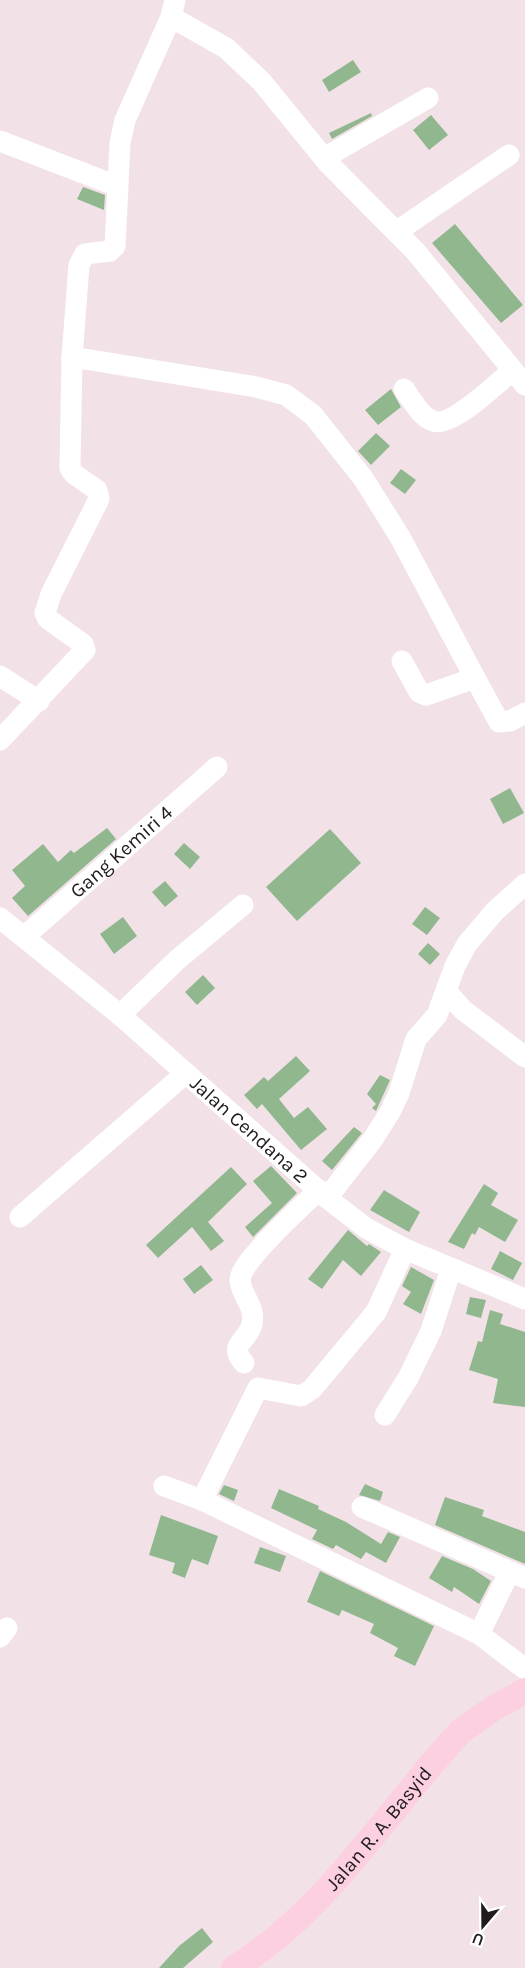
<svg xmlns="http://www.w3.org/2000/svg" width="525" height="1968" font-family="Karla,sans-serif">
<rect width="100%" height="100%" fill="#f2e2e8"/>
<path fill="#91b78f" d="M353,60L361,72L329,92L322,80Z
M371,113L372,116L332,139L329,133Z
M431,115L448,135L429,150L413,130Z
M83,187L105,195L104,210L77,199Z
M455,224L523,305L501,323L432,243Z
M391,389L401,407L378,425L365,410Z
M376,433L390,446L371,465L358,451Z
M401,469L416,480L405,494L390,483Z
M510,788L524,813L503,824L490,799Z
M107,828L116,839L28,916L12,898L25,886L12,870L43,844L58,862L71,850L74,853Z
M330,829L361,863L297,921L266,887Z
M184,843L200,857L190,869L174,854Z
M165,881L178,896L165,907L152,892Z
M425,907L440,918L427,935L412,924Z
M123,917L137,936L114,954L100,934Z
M428,943L440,954L430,965L418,954Z
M203,975L215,988L197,1005L185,992Z
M296,1056L310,1071L279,1099L294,1118L308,1107L327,1129L301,1150L262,1104L257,1109L244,1095L264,1077L268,1081Z
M380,1075L390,1080L376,1111L372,1108L376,1104L367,1094Z
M354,1127L362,1133L332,1170L322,1161Z
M271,1166L297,1193L253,1237L245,1227L272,1203L253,1181Z
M231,1167L247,1184L208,1222L224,1241L211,1251L192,1227L158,1258L146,1245Z
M484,1184L498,1193L491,1205L518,1220L505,1242L479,1227L475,1235L472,1233L464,1249L448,1242Z
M384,1190L420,1212L409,1232L370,1210Z
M348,1230L367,1246L369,1244L381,1252L361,1276L343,1260L322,1289L308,1279Z
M500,1251L522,1263L513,1280L491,1269Z
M201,1265L213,1280L194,1294L183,1279Z
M411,1267L434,1280L421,1314L403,1304L411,1292L402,1286Z
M470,1297L486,1300L481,1318L466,1314Z
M490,1310L503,1314L500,1324L525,1332V1407L493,1403L498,1379L469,1370L478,1341L482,1342Z
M365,1484L383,1492L380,1501L359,1495Z
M224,1485L238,1490L234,1501L219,1494Z
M279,1489L319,1506L318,1509L346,1522L381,1544L388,1532L400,1537L386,1563L366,1552L361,1559L336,1545L333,1549L312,1539L317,1530L271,1508Z
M445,1497L484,1510L482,1516L525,1532V1564L435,1525Z
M161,1515L218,1536L208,1565L192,1559L185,1578L172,1573L175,1563L149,1555Z
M260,1547L286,1556L280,1572L254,1563Z
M442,1556L473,1569L491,1581L479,1604L454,1587L452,1592L429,1578Z
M320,1571L434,1626L415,1666L394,1656L398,1648L370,1633L374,1624L342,1610L339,1616L307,1602Z
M202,1928L213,1942L183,1968H159L179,1946Z"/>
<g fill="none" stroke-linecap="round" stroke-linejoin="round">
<g stroke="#fff" stroke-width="21">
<path d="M175,0L171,17L226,48L261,81L328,163L416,252L525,385"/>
<path d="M0,141L117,186"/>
<path d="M324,158L428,98"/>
<path d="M396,232L509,155"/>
<path d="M72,357L256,387L286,395L313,415L363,478L400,537L475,678L426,695L419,692L402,661"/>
<path d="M404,389C412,400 420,416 433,421C452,428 497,383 512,371"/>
<path d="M0,676L39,701"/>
<path d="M475,678L499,722L510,721L525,713"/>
<path d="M0,740L85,650L83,644L48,619L45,613L51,594L99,499L97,490L74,474L70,468L72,357L79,265L85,254L110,251L115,246L120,143L125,120L171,17"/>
<path id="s1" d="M0,918L120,1015L327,1198L366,1228L405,1249L525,1299"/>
<path id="s2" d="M25,936L217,767"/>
<path d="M446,991L463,1010L525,1057"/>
<path d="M120,1015L177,960L243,905"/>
<path d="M327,1198L373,1139L390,1112L399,1093L416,1039L437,1015L455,966L467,944L495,911L525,884"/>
<path d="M20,1217L186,1073"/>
<path d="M244,1363C227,1344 248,1342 252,1324C256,1306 241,1296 240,1280C239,1263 304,1204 319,1190"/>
<path d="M385,1415L408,1378L431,1331L451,1269"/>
<path d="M164,1486L202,1500L479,1634L525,1669"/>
<path d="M202,1500L258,1388L301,1396L312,1389L376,1312L405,1249"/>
<path d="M362,1507L525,1578"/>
<path d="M479,1634L509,1573"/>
<path d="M0,1637L7,1628"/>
</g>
<path stroke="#fcd0e1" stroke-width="26" id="s3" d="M234,1968C328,1911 387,1810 461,1731L494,1708L525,1691"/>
</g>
<g text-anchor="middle" stroke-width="4.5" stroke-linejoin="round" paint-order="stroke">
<g font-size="20" fill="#211b1d" stroke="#fff">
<text dy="7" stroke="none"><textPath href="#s2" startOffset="128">Gang Kemiri 4</textPath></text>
<text dy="7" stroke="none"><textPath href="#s1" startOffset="327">Jalan Cendana 2</textPath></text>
<text dy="7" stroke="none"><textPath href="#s3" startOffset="202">Jalan R. A. Basyid</textPath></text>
</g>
</g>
<g transform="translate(483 1926) rotate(200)" stroke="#ffffff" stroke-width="4.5" paint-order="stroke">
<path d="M0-4.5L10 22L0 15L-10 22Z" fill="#211b1d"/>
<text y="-9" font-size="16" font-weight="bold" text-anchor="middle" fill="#211b1d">U</text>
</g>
</svg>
